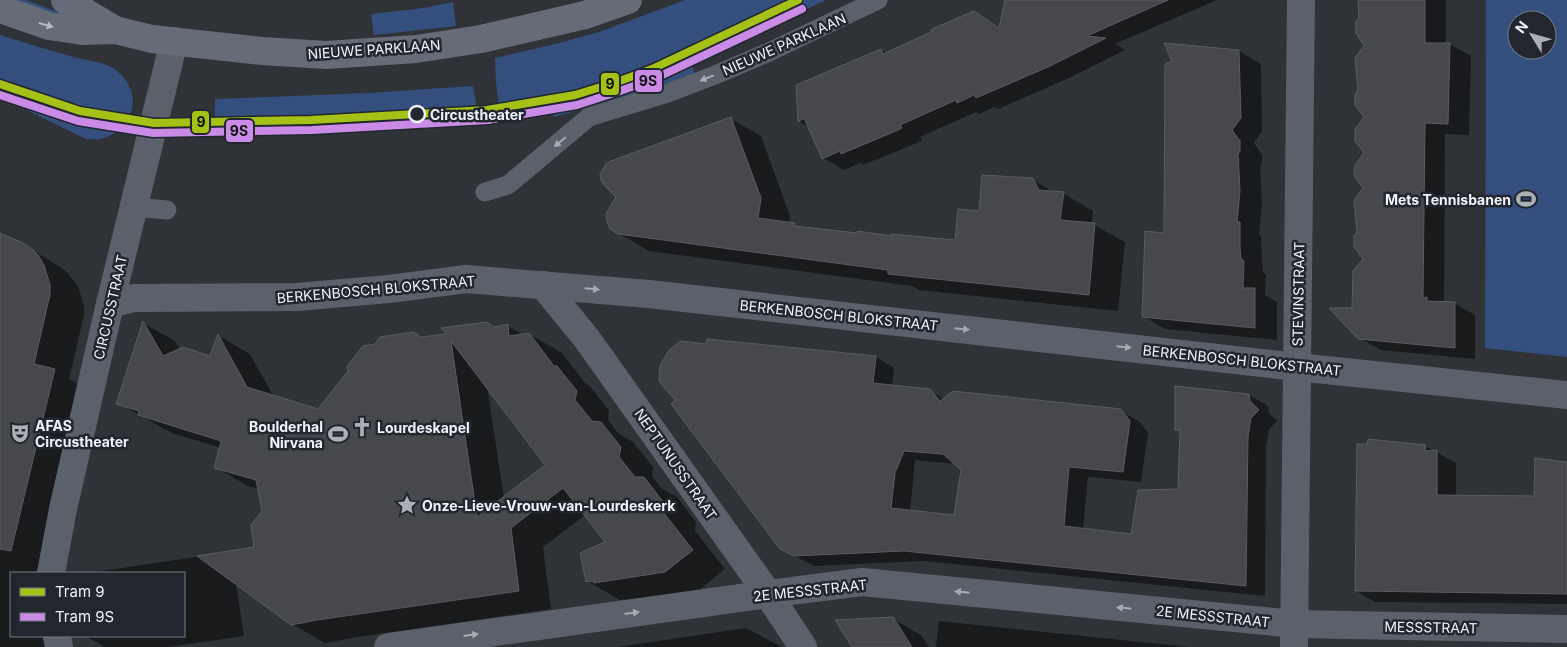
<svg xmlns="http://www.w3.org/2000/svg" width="1567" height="647" font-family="Inter,sans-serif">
  <rect width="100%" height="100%" fill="#2f3236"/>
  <g fill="#344e7d" fill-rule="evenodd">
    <polygon points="0,0 26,0 72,17"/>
    <polygon points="685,0 826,0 751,36 690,60 695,74 611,102 553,117 553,108 501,119 496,83 495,58 559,43 599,32"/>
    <path d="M1486 0H1567V357L1485 348ZM1517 20H1547V50H1517Z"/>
    <polygon points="453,2 456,26 374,35 371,14 424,8"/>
    <path d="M0 35C26 43 51 51 78 58 88 61 102 62 111 67 131 78 140 103 126 122 115 136 103 141 86 139L0 97Z"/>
    <polygon points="473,86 479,119 215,132 215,99 368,93"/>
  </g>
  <g fill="#0007" fill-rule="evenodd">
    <polygon points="1006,0 1217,0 1115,44 1125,50 1069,78 998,109 994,107 979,114 976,112 920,137 922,140 917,143 863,165 860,163 844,170 823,158 810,128 799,121 881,50 887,53 974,13 1000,28"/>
    <polygon points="1359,0 1446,0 1446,44 1450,44 1471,56 1469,135 1445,134 1444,303 1454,303 1475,315 1475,359 1381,350 1359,338 1354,309 1364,259 1358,233 1365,188 1365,117 1359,90 1366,46 1360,18"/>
    <polygon points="1239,51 1261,64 1262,131 1254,143 1262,155 1262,164 1260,167 1262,205 1259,235 1261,236 1262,261 1263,272 1266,275 1265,295 1277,302 1277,340 1165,329 1143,316 1165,234"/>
    <polygon points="731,119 761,136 790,216 789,223 801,228 893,237 956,241 980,213 1033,180 1055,193 1064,194 1093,211 1092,224 1125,242 1118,311 919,290 912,286 649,251 610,228 608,224 608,213"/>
    <polygon points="0,235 21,243 65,270 78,286 84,306 84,315 69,379 89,390 48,573 11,573 11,636 49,636 50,647 0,647"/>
    <path d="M143 323 175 341 180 349 211 358 219 336 250 354 274 397 318 411 422 338 508 326 523 335 529 334 562 353 585 383 590 386 609 411 608 420 618 433 633 442 653 467 652 476 661 488 677 497 696 522 695 531 725 569 698 591 627 601 624 599 620 600 587 581 606 543 585 515 543 547 551 609 351 638 325 643 292 624 236 583 244 636 168 647H105L85 636H184V573H88L256 548 263 511 259 489 248 486 215 467 221 448 172 433 118 403ZM487 386 547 465 504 498Z"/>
    <path d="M876 357 894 368 892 386 929 390 945 399 1121 411 1140 422 1148 433 1141 482 1088 477 1083 528 1132 535 1179 490 1182 432 1176 429 1249 395 1268 406 1269 413 1277 421 1269 429 1266 447 1265 596 924 561 814 566 781 549ZM915 460 956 464 963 470 955 517 910 512Z"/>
    <polygon points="1425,446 1456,463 1456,496 1535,498 1567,463 1567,604 1375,602 1356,591"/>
    <polygon points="893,619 921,635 929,647 853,647"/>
    <polygon points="939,621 1189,647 936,647"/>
    <polygon points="746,628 782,647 617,647"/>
  </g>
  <g fill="#46484b" stroke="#5a5c60" fill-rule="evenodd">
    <polygon points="1005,0 1168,0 1087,36 1106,38 1048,67 976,98 974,95 957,103 956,100 900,125 902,128 896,131 841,154 840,151 822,159 804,118 798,122 796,85 881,49 883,54 931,32 932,29 974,11 999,28"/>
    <polygon points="1358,0 1425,0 1425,43 1450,43 1448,124 1425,123 1423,298 1427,297 1427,301 1455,302 1455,348 1358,339 1329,308 1352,308 1353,271 1363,259 1354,247 1354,236 1357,232 1354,200 1363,188 1354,176 1355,165 1364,153 1355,141 1355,129 1364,117 1355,105 1355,94 1358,90 1355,58 1364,46 1356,33 1356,21 1359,18"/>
    <polygon points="1164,43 1239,50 1241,118 1232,130 1240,141 1240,151 1238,154 1240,191 1237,222 1240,222 1240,248 1241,258 1244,261 1243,288 1255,288 1255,328 1142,317 1145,231 1164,233 1165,64 1172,61"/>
    <polygon points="731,117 761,198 758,218 795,223 794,226 857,233 857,231 892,236 892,234 955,240 958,209 979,211 982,175 1033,178 1039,190 1064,192 1060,220 1095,223 1089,295 888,274 888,270 618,234 610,229 606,218 607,212 616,197 604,185 601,180 600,174 606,164 611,161"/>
    <polygon points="0,233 21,242 31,248 38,255 44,265 50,285 50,294 34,364 55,369 11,551 0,549"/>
    <path d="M143 321 163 356 183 347 210 356 218 334 247 387 318 409 348 371 347 366 363 346 375 344 380 337 414 332 421 337 446 334 441 328 487 322 494 327 508 324 509 336 529 333 554 366H557L577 391 575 400 592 421 601 422 621 447 619 457 635 477H644L664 503 663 512 693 550 665 572 594 583 593 581 586 582 580 553 605 542 563 488 511 528 519 591 317 620 291 625 197 556 254 547 251 525 262 511 256 480 214 468 221 441 138 415 139 411 116 404ZM451 341 545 465 477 517Z"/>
    <path d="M707 339 876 356 873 383 930 389 940 401 953 391 1121 409 1130 421 1123 472 1069 467 1064 526 1131 534 1138 490 1178 489 1180 430H1175V386L1249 394 1250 401 1259 410 1251 418 1248 436 1246 586 904 551 794 556 780 549 671 404 675 400 659 381 660 366 669 350 681 341 706 344ZM904 451 943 454 961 470 954 515 891 508 895 473Z"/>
    <polygon points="1368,439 1426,445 1425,451 1437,450 1437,495 1534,496 1535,458 1567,462 1567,594 1355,591 1357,444 1367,444"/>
    <polygon points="893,617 912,647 852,647 835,620"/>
  </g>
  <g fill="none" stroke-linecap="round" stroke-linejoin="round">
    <g stroke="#5b616b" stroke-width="19">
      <polyline points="485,192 508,185 589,117 668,93 715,75 769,52 878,0"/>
      <polyline points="133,207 167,210"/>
    </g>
    <g stroke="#5b616b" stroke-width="28">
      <polyline points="543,285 587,339 768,594 803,647"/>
      <polyline points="110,304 134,298 297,297 389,289 466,279 649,294 1297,367 1567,395"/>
      <polyline points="51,573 63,509 110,304 174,41"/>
      <polyline points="57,636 59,647"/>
      <polyline points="388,647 768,594 862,582 1295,624 1567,629"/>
      <polyline points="1294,647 1301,0"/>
    </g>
    <g stroke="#656c78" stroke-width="28">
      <polyline points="65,0 115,30"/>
      <polyline points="0,9 49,26 82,31 115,30 152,39 262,51 326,55 416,49 481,39 585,15 628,0"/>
    </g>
    <defs>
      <polyline id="tram-1" points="0,84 80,111 154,123 311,120 487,110 575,95 617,82 652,69 798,0"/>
      <polyline id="tram-2" points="0,95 78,121 153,133 312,130 488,120 577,105 620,91 656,78 802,9"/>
    </defs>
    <use href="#tram-1" stroke="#22272f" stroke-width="11"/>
    <use href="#tram-2" stroke="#22272f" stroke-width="11"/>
    <use href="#tram-1" stroke="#a6c116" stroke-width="8"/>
    <use href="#tram-2" stroke="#ca8be6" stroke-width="8"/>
  </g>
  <defs><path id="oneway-solid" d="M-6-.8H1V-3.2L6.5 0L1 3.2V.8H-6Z" transform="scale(1.25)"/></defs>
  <use fill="#b8bdc5" href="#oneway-solid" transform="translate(46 25) rotate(16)"/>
  <g fill="#a6aab2">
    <use href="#oneway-solid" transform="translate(707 78) rotate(159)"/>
    <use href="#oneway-solid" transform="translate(560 142) rotate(140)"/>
    <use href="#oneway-solid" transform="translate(592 289) rotate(5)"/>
    <use href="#oneway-solid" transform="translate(962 329) rotate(6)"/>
    <use href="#oneway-solid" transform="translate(1124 347) rotate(6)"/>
    <use href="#oneway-solid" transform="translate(962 592) rotate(-174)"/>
    <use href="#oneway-solid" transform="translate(1124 608) rotate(-174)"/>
    <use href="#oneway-solid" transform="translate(632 613) rotate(-8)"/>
    <use href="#oneway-solid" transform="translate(471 635) rotate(-8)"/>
  </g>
  <defs>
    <symbol id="stadium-bare" viewBox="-9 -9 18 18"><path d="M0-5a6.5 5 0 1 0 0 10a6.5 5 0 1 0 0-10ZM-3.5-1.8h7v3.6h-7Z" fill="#acafb5" stroke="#22272f" stroke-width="2.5" paint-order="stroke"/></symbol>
    <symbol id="church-bare" viewBox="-9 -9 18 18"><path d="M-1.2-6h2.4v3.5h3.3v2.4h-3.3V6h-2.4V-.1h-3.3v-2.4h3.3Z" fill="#acafb5" stroke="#22272f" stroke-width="2.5" paint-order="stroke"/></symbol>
    <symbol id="theatre-bare" viewBox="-9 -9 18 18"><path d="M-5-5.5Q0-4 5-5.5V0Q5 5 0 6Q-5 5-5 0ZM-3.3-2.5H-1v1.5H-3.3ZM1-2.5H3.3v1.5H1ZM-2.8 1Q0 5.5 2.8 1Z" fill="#acafb5" stroke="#22272f" stroke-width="2.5" paint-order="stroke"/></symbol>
    <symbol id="sight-bare" viewBox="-9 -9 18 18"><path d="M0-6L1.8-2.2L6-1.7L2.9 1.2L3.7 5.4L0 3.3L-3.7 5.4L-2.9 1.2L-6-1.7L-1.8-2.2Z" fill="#acafb5" stroke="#22272f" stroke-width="2.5" paint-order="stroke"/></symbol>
  </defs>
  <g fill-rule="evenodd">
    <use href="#stadium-bare" x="1512" y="185" width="28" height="28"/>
    <use href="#church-bare" x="348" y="413" width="28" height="28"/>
    <use href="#theatre-bare" x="6" y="419" width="28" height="28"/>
    <use href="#stadium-bare" x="324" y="420" width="28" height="28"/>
    <use href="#sight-bare" x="393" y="491" width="28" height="28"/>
  </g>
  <circle fill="#22272f" stroke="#f0f3f9" stroke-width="2.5" cx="417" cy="114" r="8"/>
  <g text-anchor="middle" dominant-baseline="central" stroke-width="5" stroke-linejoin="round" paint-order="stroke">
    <g font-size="14" fill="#f0f3f9" stroke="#22272f">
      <text transform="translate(784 44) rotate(-24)">NIEUWE PARKLAAN</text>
      <text transform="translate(374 49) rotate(-4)">NIEUWE PARKLAAN</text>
      <text transform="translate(376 289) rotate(-5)">BERKENBOSCH BLOKSTRAAT</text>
      <text transform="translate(1298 294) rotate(-89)">STEVINSTRAAT</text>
      <text transform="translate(110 307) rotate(-77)">CIRCUSSTRAAT</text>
      <text transform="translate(839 315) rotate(6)">BERKENBOSCH BLOKSTRAAT</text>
      <text transform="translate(1242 360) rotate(6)">BERKENBOSCH BLOKSTRAAT</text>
      <text transform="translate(676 464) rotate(55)">NEPTUNUSSTRAAT</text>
      <text transform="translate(810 590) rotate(-6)">2E MESSSTRAAT</text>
      <text transform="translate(1213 616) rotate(6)">2E MESSSTRAAT</text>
      <text transform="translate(1431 627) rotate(1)">MESSSTRAAT</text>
    </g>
    <g font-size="14" font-weight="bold" fill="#f0f3f9" stroke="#22272f" text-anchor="start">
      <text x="430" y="114">Circustheater</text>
    </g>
    <g font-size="14" font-weight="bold" fill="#f0f3f9" stroke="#22272f" text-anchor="start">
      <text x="1511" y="199" text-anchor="end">Mets Tennisbanen</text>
      <text x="35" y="425">AFAS<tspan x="35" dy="16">Circustheater</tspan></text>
      <text x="323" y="426" text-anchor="end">Boulderhal<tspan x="323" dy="16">Nirvana</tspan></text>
      <text x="377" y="427">Lourdeskapel</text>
      <text x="422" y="505">Onze-Lieve-Vrouw-van-Lourdeskerk</text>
    </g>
  </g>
  <g stroke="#22272f" stroke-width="2">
    <rect x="634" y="69" width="29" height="24" rx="5" fill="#ca8be6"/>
    <rect x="600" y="72" width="20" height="24" rx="5" fill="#a6c116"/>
    <rect x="191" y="110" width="19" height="24" rx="5" fill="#a6c116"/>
    <rect x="225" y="119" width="29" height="24" rx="5" fill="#ca8be6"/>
  </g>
  <g font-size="14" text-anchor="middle" font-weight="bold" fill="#111">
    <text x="648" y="86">9S</text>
    <text x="610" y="89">9</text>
    <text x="201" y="127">9</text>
    <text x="239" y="136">9S</text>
  </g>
  <rect x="10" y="572" width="175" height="65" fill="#22272f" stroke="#747980"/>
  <rect x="20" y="588" width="25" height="8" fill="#a6c116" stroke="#747980"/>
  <text x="55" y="597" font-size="15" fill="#f0f3f9">Tram 9</text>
  <rect x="20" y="613" width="25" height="8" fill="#ca8be6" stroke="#747980"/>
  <text x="55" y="622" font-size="15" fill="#f0f3f9">Tram 9S</text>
  <g transform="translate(1532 35) rotate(307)"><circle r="24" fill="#22272f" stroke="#747980"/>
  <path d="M0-4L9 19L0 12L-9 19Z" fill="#acafb5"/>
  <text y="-8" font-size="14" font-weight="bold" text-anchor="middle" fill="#f0f3f9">N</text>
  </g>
</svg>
